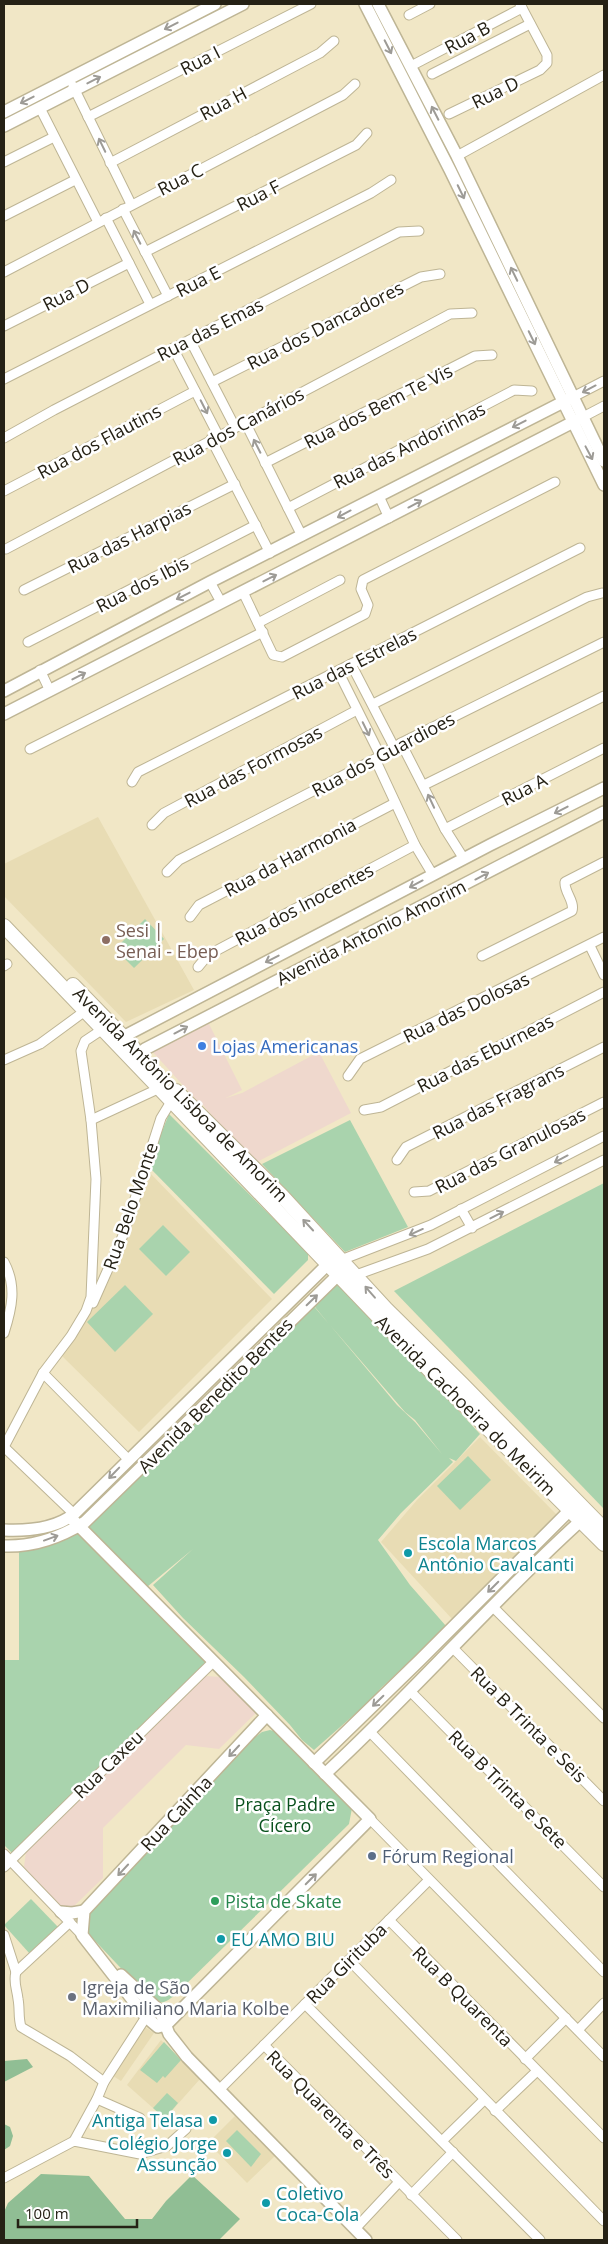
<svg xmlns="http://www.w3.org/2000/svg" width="608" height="2244" font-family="'Open Sans',sans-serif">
  <rect width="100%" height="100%" fill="#f1e7c6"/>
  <g fill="#efd8cd">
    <polygon points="207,1020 242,1090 226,1098 242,1093 319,1052 351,1113 253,1164 203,1105 201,1105 150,1049"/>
    <polygon points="205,1676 221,1677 257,1712 219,1749 186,1745 103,1828 103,1878 73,1907 60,1907 24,1867 26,1852"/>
  </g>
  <g fill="#e8dcb4">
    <polygon points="98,817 194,990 126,1022 4,896 4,864"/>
    <polygon points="150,1173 272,1299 139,1432 61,1355 89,1314"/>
    <polygon points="480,1437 557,1515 453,1620 381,1542 417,1500"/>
    <polygon points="145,2027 154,2033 121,2081 110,2074 141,2028"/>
    <polygon points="161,2040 200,2079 168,2115 161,2115 127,2085"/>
    <polygon points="235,2116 275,2156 247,2183 216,2151 219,2148 211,2140"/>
  </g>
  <g fill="#a9d3ad" fill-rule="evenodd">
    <polygon points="145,919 164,939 134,968 115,949"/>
    <polygon points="169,1114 308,1253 308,1260 274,1294 148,1166"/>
    <polygon points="350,1120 408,1227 345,1252 262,1164"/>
    <polygon points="604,1183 604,1509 394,1291"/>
    <polygon points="163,1225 190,1252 166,1276 139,1249"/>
    <path d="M336 1278 480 1434 456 1461 449 1458 453 1462 449 1466 401 1513 378 1540 410 1585 446 1626 433 1640 381 1688 371 1700 314 1750 302 1740 290 1725 244 1677 183 1618 153 1585 193 1549 147 1587 85 1526 311 1303 329 1324 310 1301ZM330 1325 405 1412 415 1420 442 1454 415 1422 397 1405Z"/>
    <polygon points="125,1285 153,1314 115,1352 87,1322"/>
    <polygon points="468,1456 491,1480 460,1510 437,1486"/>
    <polygon points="78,1533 208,1663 12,1853 4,1845 4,1660 19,1660 19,1551 46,1547"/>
    <path d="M270 1730 277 1732 352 1808 349 1824 175 1995C166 2002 162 2005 151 2000L81 1926 84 1907 250 1741 262 1732Z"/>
    <polygon points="31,1899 58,1927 30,1954 4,1925"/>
    <polygon points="164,2042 181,2060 165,2078 163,2076 157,2083 140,2070"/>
    <polygon points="167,2093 178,2103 168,2115 161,2115 153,2108"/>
    <polygon points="237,2130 261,2154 251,2167 226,2141"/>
  </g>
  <g fill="#90be94">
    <polygon points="27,2059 33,2067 4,2082 4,2061"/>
    <polygon points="4,2124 10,2127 13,2136 10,2146 4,2150"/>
    <polygon points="41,2174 89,2176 125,2219 152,2219 166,2201 192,2175 240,2219 219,2240 4,2240 4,2212 8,2203"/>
  </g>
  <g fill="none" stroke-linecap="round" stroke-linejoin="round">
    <defs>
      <g id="minor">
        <polyline points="409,15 430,4"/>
        <polyline points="411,66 522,8"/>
        <polyline points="432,74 530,24"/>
        <polyline points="73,86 131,204"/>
        <polyline points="40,108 98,222"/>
        <polyline points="449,114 540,70 547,63 547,55 520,4"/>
        <polyline points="88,117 311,4"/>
        <polyline points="457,156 604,75"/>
        <polyline points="4,162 54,137"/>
        <polyline points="110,163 320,53 334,41"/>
        <polyline points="123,209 168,296"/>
        <polyline points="4,216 75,180"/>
        <polyline points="106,218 150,304"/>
        <polyline points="145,252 356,145 367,133"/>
        <polyline points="4,272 343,95 355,84"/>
        <polyline points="4,326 129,263"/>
        <polyline points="190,340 235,427"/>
        <polyline points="173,348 218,435"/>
        <polyline points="4,379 371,193 391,180"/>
        <polyline points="212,382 421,277 440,274"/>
        <polyline points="573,397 604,381"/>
        <polyline points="583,417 604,406"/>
        <polyline points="245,422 302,536"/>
        <polyline points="4,438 54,410 399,232 419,231"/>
        <polyline points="211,439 270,553"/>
        <polyline points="265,463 475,356 492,355"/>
        <polyline points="4,491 195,391"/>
        <polyline points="379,496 389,518"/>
        <polyline points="288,508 514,390 532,391"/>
        <polyline points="6,549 450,314 472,313"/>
        <polyline points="210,582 221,602"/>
        <polyline points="24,590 235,484"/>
        <polyline points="243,592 273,655 282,657 365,614 368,605 361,589 363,580 555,482"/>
        <polyline points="258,623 340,580"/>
        <polyline points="28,642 256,525"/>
        <polyline points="351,664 394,747"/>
        <polyline points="40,670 50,691"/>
        <polyline points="338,671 380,755"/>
        <polyline points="373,704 587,597 602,593"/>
        <polyline points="401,743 445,829 464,859"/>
        <polyline points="30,749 263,632"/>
        <polyline points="375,759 415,845 433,875"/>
        <polyline points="132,782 138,772 580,548"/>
        <polyline points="424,785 604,696"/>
        <polyline points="152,825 164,813 357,710"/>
        <polyline points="445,829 604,748"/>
        <polyline points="167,872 179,860 375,759 401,743 604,642"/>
        <polyline points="190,917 199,905 395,803"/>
        <polyline points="590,946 604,975"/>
        <path d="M482 956 572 911C575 901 564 892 565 882L604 862"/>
        <polyline points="4,966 7,964"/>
        <polyline points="198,967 208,955 415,845"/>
        <polyline points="4,1060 40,1044 85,1011"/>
        <polyline points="348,1076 360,1059 604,937"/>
        <polyline points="364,1110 381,1107 604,992"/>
        <polyline points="91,1120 160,1088"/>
        <polyline points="397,1160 406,1147 604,1047"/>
        <polyline points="414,1192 429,1191 604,1102"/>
        <polyline points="461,1209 472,1228"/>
        <polyline points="341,1260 431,1225 604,1136"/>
        <path d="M4 1262C17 1286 12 1308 4 1333"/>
        <polyline points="356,1275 428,1249 604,1160"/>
        <polyline points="93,1303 124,1233 161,1118 172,1100"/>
        <polyline points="43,1373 128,1459"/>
        <polyline points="4,1447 43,1373 71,1336 86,1311 91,1297 96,1179 91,1120 81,1051 85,1041 103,1029"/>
        <polyline points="4,1447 74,1514"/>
        <polyline points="493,1607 604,1718"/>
        <polyline points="453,1648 604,1801"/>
        <polyline points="411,1692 604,1887"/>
        <polyline points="370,1732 604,1972"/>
        <polyline points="370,1819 604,2057"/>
        <polyline points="4,1854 82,1935"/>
        <polyline points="4,1867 213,1662"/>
        <polyline points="389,1920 604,2138"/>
        <polyline points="4,1935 16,1972"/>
        <polyline points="349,1960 604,2221"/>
        <path d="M16 1972C13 1982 17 1989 18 1999 20 2009 18 2017 21 2027L70 2056 104 2082"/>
        <polyline points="16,1972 70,1922"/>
        <polyline points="305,2004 540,2240"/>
        <polyline points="578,2030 604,2003"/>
        <polyline points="264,2045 457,2240"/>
        <polyline points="525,2059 566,2018"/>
        <polyline points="220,2089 429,1880"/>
        <polyline points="97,2099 140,2118"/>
        <polyline points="495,2111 537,2071"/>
        <polyline points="74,2141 97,2099 104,2082 146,2017"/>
        <polyline points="442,2141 484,2100"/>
        <polyline points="4,2178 74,2141 140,2154 167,2146 186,2129"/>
        <polyline points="411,2195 453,2152"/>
        <polyline points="355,2229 399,2182"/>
      </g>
      <g id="tertiary">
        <polyline points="365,4 450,170 604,485"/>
        <polyline points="378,4 457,156 604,461"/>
        <polyline points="4,112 215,4"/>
        <polyline points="4,126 243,4"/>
        <polyline points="4,691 210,582 573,397"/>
        <polyline points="4,714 583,417"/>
        <polyline points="117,1040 490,845 604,788"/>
        <polyline points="131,1059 145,1049 604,812"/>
        <polyline points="70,1517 370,1819 166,2025"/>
        <path d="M4 1530C27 1531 55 1529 74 1514L328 1264 336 1262"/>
        <path d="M4 1546C33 1547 61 1537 85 1522L338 1275H346"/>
        <polyline points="314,1763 420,1660 574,1506"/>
        <path d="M325 1774C415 1691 496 1597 587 1515"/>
        <polyline points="61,1912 72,1913 84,1911"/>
        <polyline points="121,1975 160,2011 169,2034 187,2057 366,2240"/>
        <polyline points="166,2025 158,2027 146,2017 82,1935 84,1911 267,1715"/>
      </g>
      <g id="primary">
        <polyline points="4,926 436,1377 604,1544"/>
        <polyline points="73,985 133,1047"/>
        <polyline points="176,1091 282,1196 386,1309 462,1384 604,1529"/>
      </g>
    </defs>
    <use href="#minor" stroke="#beb595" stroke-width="11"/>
    <use href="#tertiary" stroke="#beb595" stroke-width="14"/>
    <use href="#primary" stroke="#beb595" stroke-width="16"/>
    <use href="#minor" stroke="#fff" stroke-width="9"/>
    <use href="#tertiary" stroke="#fff" stroke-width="11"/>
    <use href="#primary" stroke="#fff" stroke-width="14"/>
  </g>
  <defs><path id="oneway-shaft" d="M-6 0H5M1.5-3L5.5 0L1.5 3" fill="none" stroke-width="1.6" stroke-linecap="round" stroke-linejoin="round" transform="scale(1.25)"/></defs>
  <g stroke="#9d9b96">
    <use href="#oneway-shaft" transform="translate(171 26) rotate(153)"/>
    <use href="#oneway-shaft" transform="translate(388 47) rotate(63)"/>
    <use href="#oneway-shaft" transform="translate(94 80) rotate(-27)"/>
    <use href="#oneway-shaft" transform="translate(27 100) rotate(153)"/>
    <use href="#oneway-shaft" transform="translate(435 113) rotate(-117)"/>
    <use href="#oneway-shaft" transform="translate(102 145) rotate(-116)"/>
    <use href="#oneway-shaft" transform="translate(461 192) rotate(64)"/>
    <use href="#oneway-shaft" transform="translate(137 237) rotate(-117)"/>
    <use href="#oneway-shaft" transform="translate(514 274) rotate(-116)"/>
    <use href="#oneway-shaft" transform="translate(532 338) rotate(64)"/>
    <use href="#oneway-shaft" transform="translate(589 389) rotate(152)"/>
    <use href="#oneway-shaft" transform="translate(204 407) rotate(63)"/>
    <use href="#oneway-shaft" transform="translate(519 424) rotate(153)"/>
    <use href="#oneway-shaft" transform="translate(257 446) rotate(-117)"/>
    <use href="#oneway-shaft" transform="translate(589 453) rotate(62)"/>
    <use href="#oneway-shaft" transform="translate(415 504) rotate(-28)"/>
    <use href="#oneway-shaft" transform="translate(344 514) rotate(152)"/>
    <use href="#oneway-shaft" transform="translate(270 578) rotate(-27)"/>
    <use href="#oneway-shaft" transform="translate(183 596) rotate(153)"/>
    <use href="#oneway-shaft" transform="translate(79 676) rotate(-27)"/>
    <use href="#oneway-shaft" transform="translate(366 729) rotate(64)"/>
    <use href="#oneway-shaft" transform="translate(431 801) rotate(-115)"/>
    <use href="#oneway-shaft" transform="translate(561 810) rotate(153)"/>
    <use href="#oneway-shaft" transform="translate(482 876) rotate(-28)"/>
    <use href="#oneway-shaft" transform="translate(416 884) rotate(152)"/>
    <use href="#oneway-shaft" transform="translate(272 959) rotate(153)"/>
    <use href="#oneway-shaft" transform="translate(181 1030) rotate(-28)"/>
    <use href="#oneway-shaft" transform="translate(561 1159) rotate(152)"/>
    <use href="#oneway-shaft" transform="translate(497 1215) rotate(-27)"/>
    <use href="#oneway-shaft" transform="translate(308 1225) rotate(-133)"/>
    <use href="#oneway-shaft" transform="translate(416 1232) rotate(156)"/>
    <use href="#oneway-shaft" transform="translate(370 1292) rotate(-131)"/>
    <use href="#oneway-shaft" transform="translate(312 1300) rotate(-44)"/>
    <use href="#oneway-shaft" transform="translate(114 1473) rotate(134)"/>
    <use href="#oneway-shaft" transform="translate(51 1538) rotate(-20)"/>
    <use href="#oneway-shaft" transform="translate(493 1587) rotate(135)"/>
    <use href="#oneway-shaft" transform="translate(378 1701) rotate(136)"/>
    <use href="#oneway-shaft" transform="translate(234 1751) rotate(133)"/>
    <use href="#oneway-shaft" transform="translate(123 1870) rotate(133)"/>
    <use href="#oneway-shaft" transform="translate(311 1879) rotate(-45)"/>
  </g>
  <circle fill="#8d6e63" stroke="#fff" stroke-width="2" cx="106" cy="940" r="5"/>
  <circle fill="#3f7fe0" stroke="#fff" stroke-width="2" cx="202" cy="1046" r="5"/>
  <g fill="#0f9aa8" stroke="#fff" stroke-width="2">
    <circle cx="408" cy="1553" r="5"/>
    <circle cx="221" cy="1939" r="5"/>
    <circle cx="213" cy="2120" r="5"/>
    <circle cx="227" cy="2153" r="5"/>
    <circle cx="266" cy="2203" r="5"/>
  </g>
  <circle fill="#5c6f8a" stroke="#fff" stroke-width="2" cx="372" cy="1856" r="5"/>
  <circle fill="#2e9e5b" stroke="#fff" stroke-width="2" cx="215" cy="1901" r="5"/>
  <circle fill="#6b7280" stroke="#fff" stroke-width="2" cx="72" cy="1997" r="5"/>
  <g text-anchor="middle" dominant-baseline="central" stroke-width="5" stroke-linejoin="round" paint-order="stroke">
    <g font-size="18" fill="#252115" stroke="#fff">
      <text transform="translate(467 37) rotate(-28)">Rua B</text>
      <text transform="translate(200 60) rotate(-27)">Rua I</text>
      <text transform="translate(495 92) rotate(-26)">Rua D</text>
      <text transform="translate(223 103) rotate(-28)">Rua H</text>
      <text transform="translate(180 179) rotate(-27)">Rua C</text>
      <text transform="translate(258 195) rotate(-27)">Rua F</text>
      <text transform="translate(198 281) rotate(-27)">Rua E</text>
      <text transform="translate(66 294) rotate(-27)">Rua D</text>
      <text transform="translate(325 325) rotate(-27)">Rua dos Dancadores</text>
      <text transform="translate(210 329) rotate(-27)">Rua das Emas</text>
      <text transform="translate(378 406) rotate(-27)">Rua dos Bem Te Vis</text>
      <text transform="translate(238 426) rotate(-28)">Rua dos Canários</text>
      <text transform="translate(99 441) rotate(-28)">Rua dos Flautins</text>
      <text transform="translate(409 445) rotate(-27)">Rua das Andorinhas</text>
      <text transform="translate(129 537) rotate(-27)">Rua das Harpias</text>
      <text transform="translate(142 584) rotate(-27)">Rua dos Ibis</text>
      <text transform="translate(354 663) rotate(-27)">Rua das Estrelas</text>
      <text transform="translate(383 754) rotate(-28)">Rua dos Guardioes</text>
      <text transform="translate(253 766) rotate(-28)">Rua das Formosas</text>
      <text transform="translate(524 789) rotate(-27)">Rua A</text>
      <text transform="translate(290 857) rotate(-28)">Rua da Harmonia</text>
      <text transform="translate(304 904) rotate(-28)">Rua dos Inocentes</text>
      <text transform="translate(371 932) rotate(-27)">Avenida Antonio Amorim</text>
      <text transform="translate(466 1007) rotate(-26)">Rua das Dolosas</text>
      <text transform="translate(485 1053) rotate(-27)">Rua das Eburneas</text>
      <text transform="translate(181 1094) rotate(45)">Avenida Antônio Lisboa de Amorim</text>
      <text transform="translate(498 1101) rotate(-27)">Rua das Fragrans</text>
      <text transform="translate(510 1150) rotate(-27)">Rua das Granulosas</text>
      <text transform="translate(130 1206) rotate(-71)">Rua Belo Monte</text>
      <text transform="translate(215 1395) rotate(-45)">Avenida Benedito Bentes</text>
      <text transform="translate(466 1405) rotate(45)">Avenida Cachoeira do Meirim</text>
      <text transform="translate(529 1724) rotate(45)">Rua B Trinta e Seis</text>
      <text transform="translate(108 1764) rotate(-44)">Rua Caxeu</text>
      <text transform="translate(508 1789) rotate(45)">Rua B Trinta e Sete</text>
      <text transform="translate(176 1813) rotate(-47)">Rua Cainha</text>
      <text transform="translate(346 1963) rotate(-45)">Rua Girituba</text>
      <text transform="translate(463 1996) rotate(45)">Rua B Quarenta</text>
      <text transform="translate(331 2114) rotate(45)">Rua Quarenta e Três</text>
    </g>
    <g font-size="18" fill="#785e54" stroke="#fff" text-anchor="start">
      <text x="116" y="930">Sesi |<tspan x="116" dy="21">Senai - Ebep</tspan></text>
    </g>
    <g font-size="18" fill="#366cbe" stroke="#fff" text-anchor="start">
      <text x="212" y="1046">Lojas Americanas</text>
    </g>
    <g font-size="18" fill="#0d838f" stroke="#fff" text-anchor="start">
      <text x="418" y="1543">Escola Marcos<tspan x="418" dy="21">Antônio Cavalcanti</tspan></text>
      <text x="231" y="1939">EU AMO BIU</text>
      <text x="203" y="2120" text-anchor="end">Antiga Telasa</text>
      <text x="217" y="2143" text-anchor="end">Colégio Jorge<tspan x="217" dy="21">Assunção</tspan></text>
      <text x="276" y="2193">Coletivo<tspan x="276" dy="21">Coca-Cola</tspan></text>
    </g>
    <g font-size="18" fill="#09511d" stroke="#fff">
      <text x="285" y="1804">Praça Padre<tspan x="285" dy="21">Cícero</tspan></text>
    </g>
    <g font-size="18" fill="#4e5e75" stroke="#fff" text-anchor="start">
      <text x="382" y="1856">Fórum Regional</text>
    </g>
    <g font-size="18" fill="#27864d" stroke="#fff" text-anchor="start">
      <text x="225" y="1901">Pista de Skate</text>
    </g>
    <g font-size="18" fill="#5b616d" stroke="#fff" text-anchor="start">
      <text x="82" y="1987">Igreja de São<tspan x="82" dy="21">Maximiliano Maria Kolbe</tspan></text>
    </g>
  </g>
  <rect width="608" height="2244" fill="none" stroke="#252115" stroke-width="10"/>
  <path d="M18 2219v8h119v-8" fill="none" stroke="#252115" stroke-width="2.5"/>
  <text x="25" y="2219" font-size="15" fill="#252115" stroke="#ffffff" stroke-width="4" paint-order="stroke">100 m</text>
</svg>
